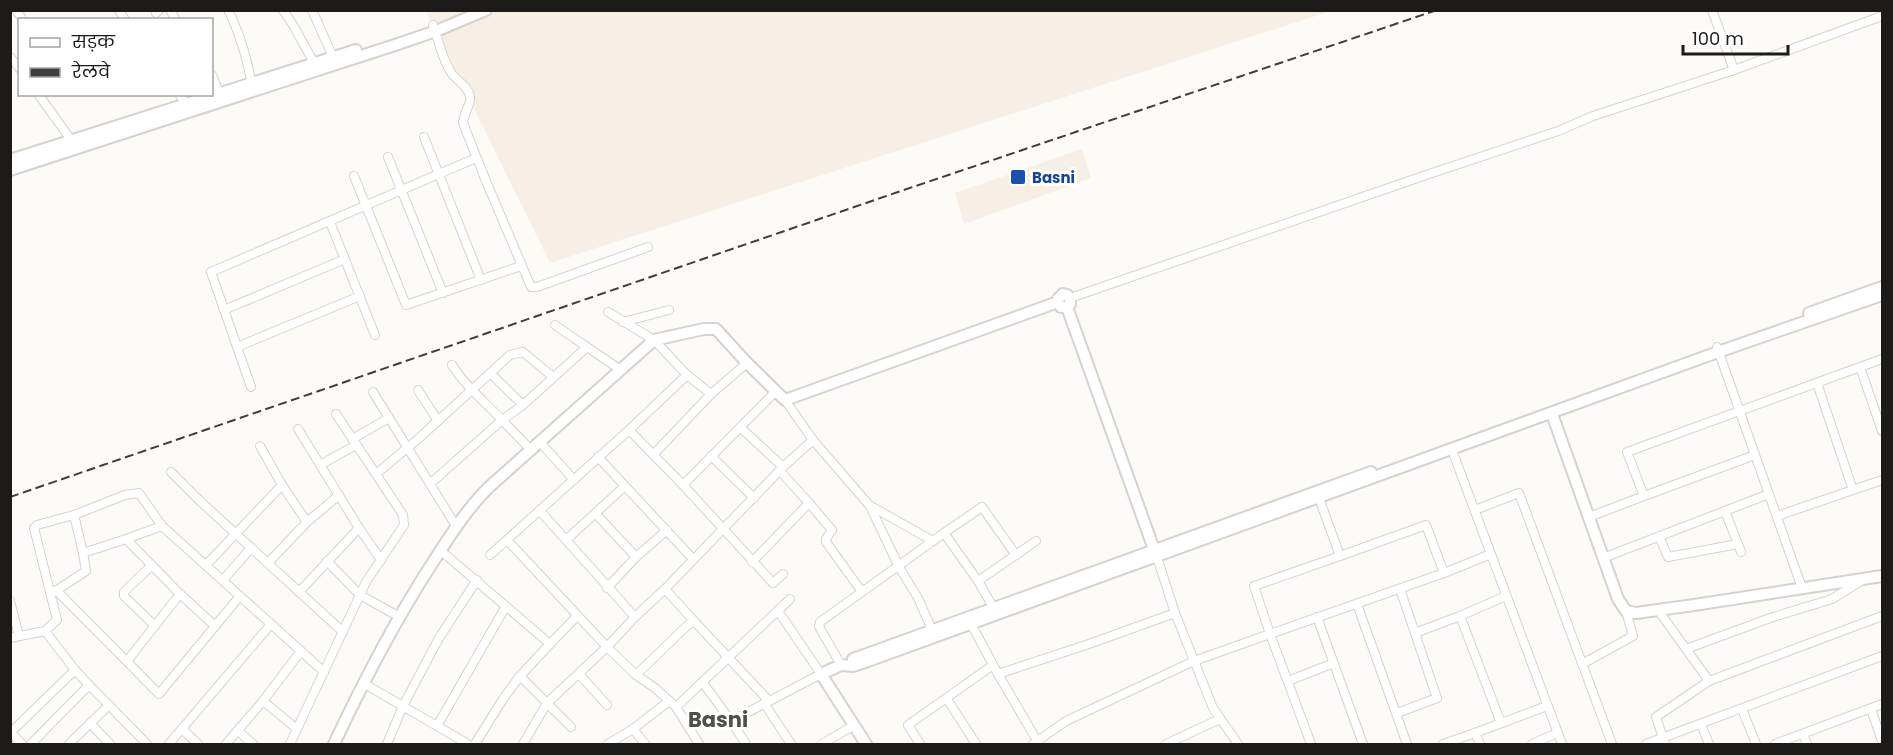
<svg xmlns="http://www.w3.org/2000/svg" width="1893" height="755" font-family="Poppins,'Noto Sans Devanagari',sans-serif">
  <rect width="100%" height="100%" fill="#fdfbf8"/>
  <g fill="#f6efe5">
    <polygon points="426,11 1331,11 550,263"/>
    <polygon points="1082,149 1091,178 964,224 955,193"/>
  </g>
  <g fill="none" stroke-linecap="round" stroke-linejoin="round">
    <defs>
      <g id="street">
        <polyline points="16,10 21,17"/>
        <polyline points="119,10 125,20"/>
        <polyline points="170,10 176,20"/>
        <path d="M228 10C241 35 247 59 252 85"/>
        <polyline points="283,10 293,25 314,63"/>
        <polyline points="312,10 333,57"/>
        <polyline points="1712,10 1734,70 1882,16"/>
        <polyline points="156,13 159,10"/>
        <path d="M433 25C439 41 442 60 452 74 458 81 468 87 470 96 472 102 463 115 463 123L486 181 531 287H537L648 247"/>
        <polyline points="10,57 20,69"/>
        <polyline points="212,75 219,93"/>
        <polyline points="38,94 74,144"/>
        <polyline points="179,94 186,104"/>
        <polyline points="424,137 481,280"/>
        <polyline points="388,157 443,293"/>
        <polyline points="354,176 406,305 521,266"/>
        <polyline points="330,222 375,335"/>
        <polyline points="1070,298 1429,174 1558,131 1593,116 1734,70"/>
        <polyline points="224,310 345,259"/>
        <polyline points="608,312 654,340 687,375 629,430 683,485 775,392"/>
        <polyline points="623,322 669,310"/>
        <polyline points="555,325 587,347"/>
        <polyline points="237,347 360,296"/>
        <polyline points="1717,347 1802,588"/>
        <path d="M452 365C465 386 485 402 502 420L523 405 587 347 621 370"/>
        <polyline points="1860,367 1882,431"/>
        <polyline points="490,373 523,405"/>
        <polyline points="687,375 711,394"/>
        <polyline points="1817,383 1853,490"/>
        <polyline points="251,387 211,272 476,158"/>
        <polyline points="418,390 438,421"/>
        <polyline points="373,392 456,526"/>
        <polyline points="785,400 813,440 869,505 933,541"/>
        <polyline points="741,428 783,467"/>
        <polyline points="298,429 359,528"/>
        <polyline points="352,439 389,418"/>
        <polyline points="540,442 574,480"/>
        <polyline points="1452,450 1562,744"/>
        <polyline points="654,454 711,394 747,363"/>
        <polyline points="711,456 754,498"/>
        <polyline points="598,457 693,559"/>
        <polyline points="320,465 356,445"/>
        <polyline points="780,471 809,503"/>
        <polyline points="171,472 200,501 343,632"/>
        <polyline points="376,474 418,439 510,355 523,352 553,377"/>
        <polyline points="431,483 502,420 531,450"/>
        <polyline points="683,485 773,583 783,574"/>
        <polyline points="1644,496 1755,455"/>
        <polyline points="1319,498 1340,556 1426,525 1444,573 1491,554"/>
        <polyline points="870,506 899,567 918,598 932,630"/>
        <polyline points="1475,510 1519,493 1612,744"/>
        <polyline points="540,511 635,617"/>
        <polyline points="1725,511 1741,552"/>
        <polyline points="596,514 636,557"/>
        <polyline points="74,515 83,553 126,539"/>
        <polyline points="1777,516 1882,480"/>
        <polyline points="1589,517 1644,496 1627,452 1882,359"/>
        <polyline points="307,522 339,495"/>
        <polyline points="162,526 126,539 180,594 215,626"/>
        <polyline points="944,533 982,507 1016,555"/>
        <polyline points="1659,536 1668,557 1738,544"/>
        <polyline points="566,540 625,486"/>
        <polyline points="508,541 607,647 547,703 523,744"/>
        <polyline points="440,550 550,644 577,616"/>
        <polyline points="490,555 629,430"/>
        <polyline points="1157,557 1175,613 1213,708 1238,744"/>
        <polyline points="1603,558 1769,494"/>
        <polyline points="327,561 360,595 398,616"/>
        <polyline points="752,562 809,503 832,530 826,539 826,542 862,592"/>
        <polyline points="268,563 307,522 282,485"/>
        <polyline points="206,565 282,485 260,446"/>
        <polyline points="151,566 124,592 124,596 155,626"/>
        <polyline points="223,580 251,548"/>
        <polyline points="978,581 1036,541"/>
        <polyline points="607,588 636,557 667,530"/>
        <polyline points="56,590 159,694 240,596"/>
        <polyline points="54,592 86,571 83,553"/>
        <polyline points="299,592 359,528 381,560"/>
        <polyline points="10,601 19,636"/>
        <polyline points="1357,604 1407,744"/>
        <polyline points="1658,610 1709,681 1656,717 1665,744"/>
        <polyline points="1460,616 1506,596"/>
        <polyline points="1317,617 1363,744"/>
        <polyline points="693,620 769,701"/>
        <polyline points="971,624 998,674 1039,744"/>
        <polyline points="1415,633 1460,616 1501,723"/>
        <polyline points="10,638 45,631"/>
        <polyline points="1686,649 1773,617 1832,599 1861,581"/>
        <polyline points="127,661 180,594"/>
        <polyline points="1582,664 1633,636 1626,611"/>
        <polyline points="841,665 821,630 819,626 820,622 944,533 978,581 993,607"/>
        <polyline points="75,670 45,631 57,620 34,528 37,525 74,515 125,495 139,493 162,526 271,624"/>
        <polyline points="579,674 607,705"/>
        <polyline points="998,674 1086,645 1175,613"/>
        <polyline points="636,675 693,620 665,589"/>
        <polyline points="520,676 571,727"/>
        <polyline points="1288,681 1334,663"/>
        <polyline points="1709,681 1882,616"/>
        <polyline points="363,683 468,744"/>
        <polyline points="703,683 731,721 821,674 778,611"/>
        <polyline points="947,699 976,744"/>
        <polyline points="263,701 297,729"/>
        <polyline points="764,703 791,744"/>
        <polyline points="676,707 790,599"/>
        <polyline points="1742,709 1756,744"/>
        <polyline points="1871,709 1882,741"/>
        <polyline points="1397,713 1437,698 1400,589"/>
        <polyline points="731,721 746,744"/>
        <polyline points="90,723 110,744"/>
        <polyline points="1701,724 1709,744"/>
        <polyline points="437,726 506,606"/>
        <polyline points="182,729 198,744"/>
        <polyline points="633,729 669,701"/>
        <polyline points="238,731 253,744"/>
        <polyline points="10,733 75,670 89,685"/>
        <polyline points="11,733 22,744"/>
        <polyline points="1803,734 1807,744"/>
        <polyline points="31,744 89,685 147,744"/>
        <polyline points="69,744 109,705"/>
        <polyline points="169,744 271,624 324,672"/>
        <polyline points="226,744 263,701 301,651"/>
        <polyline points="290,744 366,582 404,525 403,515 336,414"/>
        <polyline points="387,744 403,706 439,638 477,580"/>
        <polyline points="475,744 503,699 520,676 550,644"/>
        <polyline points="608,744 633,729 645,744"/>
        <polyline points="699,744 676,707 655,688 636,675 607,647 635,617 665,589 783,467 813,440"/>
        <polyline points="822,744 853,726"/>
        <polyline points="920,744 908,725 993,665"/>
        <polyline points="1033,744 1066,721 1194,661 1270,634 1254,586 1340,556"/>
        <polyline points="1166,744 1220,719"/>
        <polyline points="1311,744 1270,634 1444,573"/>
        <polyline points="1443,744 1475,733"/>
        <polyline points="1480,744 1475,733 1547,706"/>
        <polyline points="1532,744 1557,733"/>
        <polyline points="1646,744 1882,656"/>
        <polyline points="1775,744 1882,704"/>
      </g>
      <g id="secondary">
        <polyline points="10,160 356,50"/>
        <polyline points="10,170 398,44 436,31 486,10"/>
        <polyline points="1067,307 1061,307 1058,303 1058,299 1063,294 1067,295 1070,298 1070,304 1067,307 1156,555"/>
        <polyline points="1809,313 1882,287"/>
        <polyline points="1552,414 1618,599 1626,611 1636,613 1694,605 1882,576"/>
        <polyline points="853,659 1371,472"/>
        <path d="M334 744C364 680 394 622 433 562 450 536 466 510 488 488L654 340 704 329H716L747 363 785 400 1058 302"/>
        <polyline points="866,744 821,674 841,665 853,666 868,661 1718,352 1882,295"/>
      </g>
    </defs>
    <use href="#street" stroke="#d5d3d0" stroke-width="10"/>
    <use href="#secondary" stroke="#d5d3d0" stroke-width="14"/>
    <use href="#street" stroke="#fff" stroke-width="8"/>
    <use href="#secondary" stroke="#fff" stroke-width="10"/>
    <polyline stroke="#3f3e3d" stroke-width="2" stroke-dasharray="9 4.5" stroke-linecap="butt" points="10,497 898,192 1437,10"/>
  </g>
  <rect fill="#1a4fb4" stroke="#fff" stroke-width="2" x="1010" y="169" width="16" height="16" rx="3"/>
  <g text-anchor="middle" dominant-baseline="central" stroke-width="6" stroke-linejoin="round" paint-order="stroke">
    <g font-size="15" font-weight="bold" fill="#164399" stroke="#fff" text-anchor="start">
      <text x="1032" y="177">Basni</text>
    </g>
    <g font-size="21" font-weight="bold" fill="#504f4c" stroke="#fff">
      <text x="718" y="719">Basni</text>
    </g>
  </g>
  <rect width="1893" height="755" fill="none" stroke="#1c1b1a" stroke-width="24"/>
  <rect x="18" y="18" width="195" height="78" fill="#ffffff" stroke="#a4a4a3" stroke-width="1.5"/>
  <rect x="30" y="38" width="30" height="9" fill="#ffffff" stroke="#a4a4a3" stroke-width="1.5"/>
  <text x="72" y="48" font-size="18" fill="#1c1b1a">सड़क</text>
  <rect x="30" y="68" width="30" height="9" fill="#3f3e3d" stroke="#a4a4a3" stroke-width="1.5"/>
  <text x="72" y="78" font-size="18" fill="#1c1b1a">रेलवे</text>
  <path d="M1683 45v9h105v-9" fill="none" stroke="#1c1b1a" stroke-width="3"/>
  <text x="1692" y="45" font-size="18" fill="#1c1b1a" stroke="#ffffff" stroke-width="4.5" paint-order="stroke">100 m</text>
</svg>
